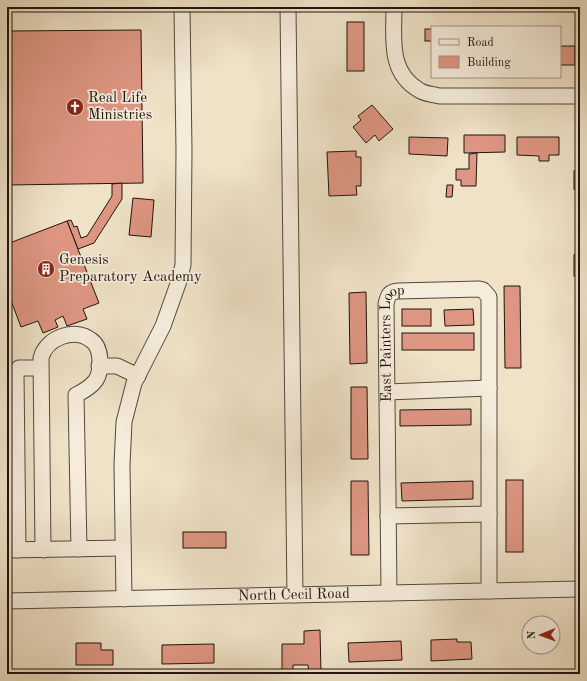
<svg xmlns="http://www.w3.org/2000/svg" width="587" height="681" font-family="'Old Standard TT',serif">
  <rect width="100%" height="100%" fill="#efe2c7"/>
  <filter id="stains"><feTurbulence type="fractalNoise" baseFrequency=".005" numOctaves="4"/><feColorMatrix values="0 0 0 0 .2 0 0 0 0 .09 0 0 0 0 .02 0 0 0 .5 -.17"/></filter>
  <radialGradient id="worn" r=".72"><stop offset=".6" stop-color="#630" stop-opacity="0"/><stop offset="1" stop-color="#630" stop-opacity=".3"/></radialGradient>
  <g fill="#de9682" stroke="#1f140f">
    <rect x="347" y="22" width="17" height="49"/>
    <rect x="425" y="29" width="7" height="12"/>
    <polygon points="141,30 143,183 7,185 7,31"/>
    <rect x="560" y="46" width="15" height="19"/>
    <polygon points="372,105 393,129 379,141 375,135 366,143 353,127 361,120 358,116"/>
    <polygon points="464,135 505,135 505,152 464,153"/>
    <polygon points="409,137 448,138 447,156 409,154"/>
    <polygon points="517,137 559,137 559,155 549,155 549,161 539,161 539,156 517,155"/>
    <polygon points="356,151 356,157 361,157 361,186 356,186 357,195 329,196 327,152"/>
    <polygon points="477,153 476,186 461,186 461,180 456,180 456,169 469,169 469,154"/>
    <rect x="574" y="171" width="6" height="18"/>
    <polygon points="122,183 122,199 94,243 78,249 67,221 71,220 74,227 77,226 81,238 87,236 112,196 112,184"/>
    <polygon points="447,185 453,185 452,197 446,197"/>
    <polygon points="133,198 154,200 151,237 129,235"/>
    <polygon points="67,221 99,303 83,309 87,319 67,326 63,316 55,320 58,327 43,333 38,321 21,327 7,290 7,244"/>
    <rect x="574" y="255" width="6" height="21"/>
    <polygon points="504,286 520,286 521,368 505,368"/>
    <polygon points="366,292 367,363 350,364 349,293"/>
    <rect x="402" y="309" width="29" height="17"/>
    <polygon points="473,309 474,325 445,326 444,310"/>
    <rect x="402" y="333" width="72" height="17"/>
    <polygon points="7,347 9,347 11,484 7,484"/>
    <polygon points="351,387 367,387 368,459 351,459"/>
    <polygon points="471,409 471,425 400,426 400,410"/>
    <rect x="506" y="480" width="17" height="72"/>
    <polygon points="351,481 368,481 369,555 351,555"/>
    <polygon points="473,481 473,499 402,501 401,483"/>
    <rect x="183" y="532" width="43" height="16"/>
    <polygon points="320,630 321,674 309,674 308,665 293,665 293,674 282,674 282,644 304,644 304,631"/>
    <polygon points="457,639 457,642 471,642 472,659 431,661 431,640"/>
    <polygon points="401,641 402,660 349,662 348,643"/>
    <polygon points="76,643 101,643 101,650 113,650 113,665 76,665"/>
    <polygon points="214,644 214,663 162,664 162,645"/>
  </g>
  <g fill="none" stroke-linecap="round" stroke-linejoin="round">
    <defs>
      <g id="minor">
        <polyline points="288,7 295,595"/>
        <path d="M394 7C394 38 388 72 419 90 424 94 433 94 439 96H580"/>
        <polyline points="99,366 117,366 138,376"/>
        <polyline points="387,392 489,388"/>
        <polyline points="388,516 489,514"/>
        <polyline points="7,550 123,548"/>
        <polyline points="18,550 16,373 19,368 40,368"/>
        <path d="M43 550 41 358C46 338 74 327 91 340 102 347 102 370 96 380 91 387 84 391 76 395L79 549"/>
        <path id="s1" d="M389 593 386 304C388 295 389 292 398 291L479 289 483 290 489 297V591"/>
        <polyline points="124,599 122,465 124,422 134,383 163,326 179,281 183,265 184,151 182,7"/>
        <path id="s2" d="M7 601 580 589"/>
      </g>
    </defs>
    <use href="#minor" stroke="#53483d" stroke-width="17"/>
    <use href="#minor" stroke="#f5ecdb" stroke-width="15"/>
  </g>
  <defs>
    <symbol id="church-disc" viewBox="-11 -11 22 22"><circle r="9.5" fill="#8f2418" stroke="#f5ecdb"/><path d="M-1.2-6h2.4v3.5h3.3v2.4h-3.3V6h-2.4V-.1h-3.3v-2.4h3.3Z" fill="#fff"/></symbol>
    <symbol id="building-disc" viewBox="-11 -11 22 22"><circle r="9.5" fill="#8f2418" stroke="#f5ecdb"/><path d="M-4-6H4V6H1V3H-1V6H-4ZM-2.5-4.3h1.7v1.8h-1.7ZM.8-4.3h1.7v1.8H.8ZM-2.5-1h1.7V.8h-1.7ZM.8-1h1.7V.8H.8Z" fill="#fff"/></symbol>
  </defs>
  <g fill-rule="evenodd">
    <use href="#church-disc" x="65" y="97" width="20" height="20"/>
    <use href="#building-disc" x="36" y="259" width="20" height="20"/>
  </g>
  <g text-anchor="middle" dominant-baseline="central" stroke-width="3.5" stroke-linejoin="round" paint-order="stroke">
    <g font-size="15" fill="#1f140f" stroke="#f5ecdb" text-anchor="start">
      <text x="88" y="98">Real Life<tspan x="88" dy="17">Ministries</tspan></text>
      <text x="59" y="260">Genesis<tspan x="59" dy="17">Preparatory Academy</tspan></text>
    </g>
    <g font-size="15" fill="#1f140f" stroke="#f5ecdb">
      <text stroke="none"><textPath href="#s1" startOffset="253">East Painters Loop</textPath></text>
      <text stroke="none"><textPath href="#s2" startOffset="287">North Cecil Road</textPath></text>
    </g>
  </g>
  <rect width="587" height="681" fill="none" stroke="#efe2c7" stroke-width="24"/>
  <rect x="8" y="8" width="571" height="665" fill="none" stroke="#1f140f" stroke-width="2"/>
  <rect x="12" y="12" width="563" height="657" fill="none" stroke="#1f140f"/>
  <rect x="431" y="26" width="130" height="52" fill="#f5ecdb" stroke="#9f9689"/>
  <rect x="439" y="39" width="20" height="6" fill="#f5ecdb" stroke="#9f9689"/>
  <text x="467" y="46" font-size="12" fill="#1f140f">Road</text>
  <rect x="439" y="56" width="20" height="12" fill="#de9682" stroke="#9f9689"/>
  <text x="467" y="66" font-size="12" fill="#1f140f">Building</text>
  <g transform="translate(541 635) rotate(269)"><circle r="19" fill="#f5ecdb" stroke="#9f9689"/>
  <path d="M0-3L7 15L0 10L-7 15Z" fill="#8f2418"/>
  <text y="-6" font-size="11" font-weight="bold" text-anchor="middle" fill="#1f140f">N</text>
  </g>
  <rect width="100%" height="100%" filter="url(#stains)"/>
  <rect width="100%" height="100%" fill="url(#worn)"/>
</svg>
